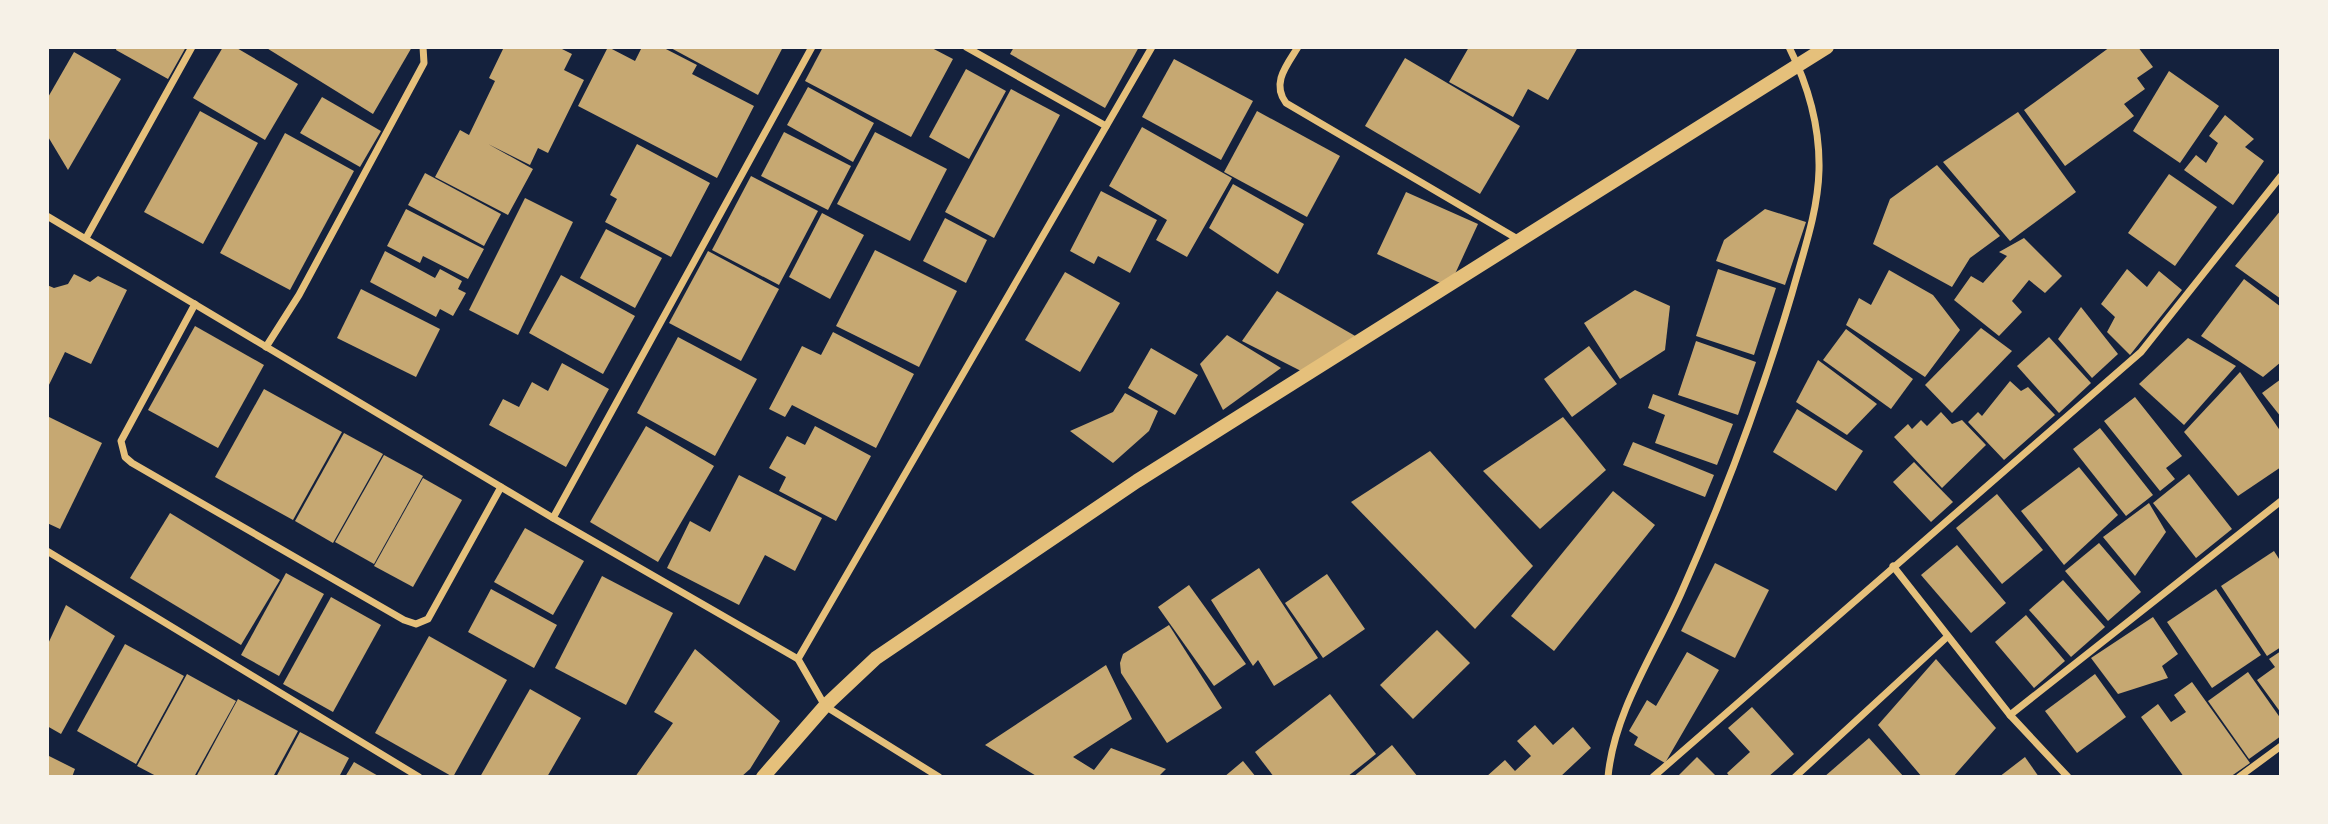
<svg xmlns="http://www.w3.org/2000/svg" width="2328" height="824" font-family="Montserrat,sans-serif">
  <rect width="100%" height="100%" fill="#14213d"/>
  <g fill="#c6a872">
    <polygon points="117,47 186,47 168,79 116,50"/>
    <polygon points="223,47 235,47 298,84 265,140 193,98"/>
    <polygon points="265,47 412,47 373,114"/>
    <polygon points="504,47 558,47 572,54 564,70 584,80 548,153 538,148 530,165 488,144 533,169 508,215 435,177 460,130 469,135 495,81 489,78"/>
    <polygon points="608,47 635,61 642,47 662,47 697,65 692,74 754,106 717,178 578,106"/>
    <polygon points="669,47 783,47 758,95"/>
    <polygon points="823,47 930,47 953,59 911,137 805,81"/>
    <polygon points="1014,47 1139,47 1105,108 1010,54"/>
    <polygon points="1469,47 1578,47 1548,100 1528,89 1513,117 1449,82"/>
    <polygon points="2110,47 2138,47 2153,67 2137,78 2145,89 2124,104 2134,116 2065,166 2024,110"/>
    <polygon points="74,52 121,79 68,170 47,135 47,99"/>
    <polygon points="1405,58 1520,126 1480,194 1365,126"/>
    <polygon points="1174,59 1253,101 1221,160 1142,117"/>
    <polygon points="966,69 1006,91 969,159 929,137"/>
    <polygon points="2169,71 2219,106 2180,163 2133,131"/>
    <polygon points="808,87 874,123 853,162 787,125"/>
    <polygon points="1011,89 1060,115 994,238 945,212"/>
    <polygon points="322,97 381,131 360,167 300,133"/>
    <polygon points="200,111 258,143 203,244 144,212"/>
    <polygon points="1257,111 1340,156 1307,217 1224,172"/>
    <polygon points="2018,112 2076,192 2010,241 1943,162"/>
    <polygon points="2225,115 2254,139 2245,147 2264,161 2233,205 2184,170 2196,155 2206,163 2218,143 2209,136"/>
    <polygon points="1142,127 1232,178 1187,257 1156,240 1167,220 1109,186"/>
    <polygon points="784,132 851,166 828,210 761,176"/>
    <polygon points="875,132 947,169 910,241 837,204"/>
    <polygon points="285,133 354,171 290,290 220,253"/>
    <polygon points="637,144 710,183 671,257 605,222 617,199 610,195"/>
    <polygon points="1937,165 2000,236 1970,258 1952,287 1873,244 1890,199"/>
    <polygon points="425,173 501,214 484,246 408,205"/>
    <polygon points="2169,174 2217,207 2175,266 2128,233"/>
    <polygon points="751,176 818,211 779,285 712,250"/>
    <polygon points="1233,184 1304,224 1278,274 1209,228"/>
    <polygon points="1101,191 1157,220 1130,273 1098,256 1094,264 1070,251"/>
    <polygon points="1406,192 1478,224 1449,287 1377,254"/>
    <polygon points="525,198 573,222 518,335 469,310"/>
    <polygon points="406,209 484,249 468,279 423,256 420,263 387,246"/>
    <polygon points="1765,209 1806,222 1785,285 1716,261 1724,240"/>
    <polygon points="2281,210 2281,299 2235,266"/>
    <polygon points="822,213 864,235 830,299 789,277"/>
    <polygon points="945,218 987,240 966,283 923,261"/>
    <polygon points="606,229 662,258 635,308 580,278"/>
    <polygon points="2024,238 2062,276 2045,293 2029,280 2012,301 2022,312 1999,336 1954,300 1971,276 1983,283 2007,256 1999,252"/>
    <polygon points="875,250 957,291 919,367 836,326"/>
    <polygon points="385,251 435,278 440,269 462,281 458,289 466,293 453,316 440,309 436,317 370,282"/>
    <polygon points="708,251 779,289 741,361 669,323"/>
    <polygon points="1718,269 1776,288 1754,355 1696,336"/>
    <polygon points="2127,269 2147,287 2159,271 2182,290 2130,355 2107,332 2115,317 2101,304"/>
    <polygon points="1889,270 1933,295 1960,330 1925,377 1846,325 1859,298 1871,305"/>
    <polygon points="1065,272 1120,303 1080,372 1025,340"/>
    <polygon points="74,274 90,282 98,276 127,290 91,364 65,352 47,389 47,285 54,288 68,284"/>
    <polygon points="561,275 635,316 603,374 529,333"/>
    <polygon points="2244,279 2281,307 2281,362 2263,377 2201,336"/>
    <polygon points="361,289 440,329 416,377 337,338"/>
    <polygon points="1635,290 1670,306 1665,350 1620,379 1584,323"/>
    <polygon points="1277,291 1357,337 1303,372 1242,341"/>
    <polygon points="2081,307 2118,354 2092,378 2058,339"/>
    <polygon points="195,326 264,365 218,448 148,410"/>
    <polygon points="1981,328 2012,351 1952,413 1925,385"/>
    <polygon points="1846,329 1913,379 1891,409 1823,360"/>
    <polygon points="833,332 914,374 876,448 792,405 785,417 769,409 802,346 821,355"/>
    <polygon points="1227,335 1281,368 1223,410 1200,364"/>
    <polygon points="678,337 757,379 715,456 637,413"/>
    <polygon points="2049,337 2091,383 2059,413 2017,366"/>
    <polygon points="2188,338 2236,366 2184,425 2139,384"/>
    <polygon points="1696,341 1756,362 1738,415 1678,395"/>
    <polygon points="1589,346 1617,384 1572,417 1544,379"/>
    <polygon points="1151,348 1198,375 1175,415 1128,388"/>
    <polygon points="1818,360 1877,404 1847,435 1796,402"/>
    <polygon points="562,363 609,389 566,467 489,425 503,399 519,407 532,382 548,391"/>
    <polygon points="2240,372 2281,432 2281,467 2238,496 2184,432"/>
    <polygon points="2281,379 2281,417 2262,393"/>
    <polygon points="2010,381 2021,391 2028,387 2055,415 2004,460 1968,422 1978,412 1982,416"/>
    <polygon points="264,389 342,432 293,520 215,477"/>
    <polygon points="1125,393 1158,411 1149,431 1113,463 1070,431 1113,412"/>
    <polygon points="1653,394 1733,424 1717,465 1655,443 1665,415 1648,408"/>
    <polygon points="2135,397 2182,456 2166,468 2175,479 2160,491 2104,421"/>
    <polygon points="1797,409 1863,451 1836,491 1773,452"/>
    <polygon points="1941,412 1952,424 1962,420 1986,445 1942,488 1894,437 1908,424 1912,429 1921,420 1927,426"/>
    <polygon points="47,416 102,443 60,529 47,523"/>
    <polygon points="1563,417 1606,470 1540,529 1483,471"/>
    <polygon points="646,426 714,466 658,562 590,522"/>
    <polygon points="815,426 871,456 836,521 779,491 786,477 769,468 787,436 805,445"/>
    <polygon points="2100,428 2153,495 2126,516 2073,449"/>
    <polygon points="344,433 383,454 333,543 295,521"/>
    <polygon points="1633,442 1714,475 1705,497 1623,465"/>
    <polygon points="1430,451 1533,566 1475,629 1351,502"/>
    <polygon points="384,455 423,476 374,564 335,542"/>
    <polygon points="1914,462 1953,502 1931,522 1893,482"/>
    <polygon points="2079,467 2118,515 2064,565 2021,511"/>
    <polygon points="2189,474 2232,529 2196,558 2153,503"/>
    <polygon points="739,475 822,518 795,571 765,555 739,605 667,568 690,521 710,532"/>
    <polygon points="423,478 462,500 413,587 374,566"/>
    <polygon points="1613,491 1655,525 1554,651 1511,616"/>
    <polygon points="1997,494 2043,550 2002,584 1956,528"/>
    <polygon points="2149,503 2166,532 2135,576 2103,537"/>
    <polygon points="170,513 280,580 241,645 130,578"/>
    <polygon points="525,528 584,561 553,615 494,582"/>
    <polygon points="2099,543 2141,592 2108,621 2065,571"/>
    <polygon points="1957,545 2006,603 1971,633 1921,575"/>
    <polygon points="2274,551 2281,562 2281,647 2267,656 2221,586"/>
    <polygon points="1715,563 1769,590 1735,658 1681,631"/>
    <polygon points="1259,568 1318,658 1274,686 1258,660 1253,666 1211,600"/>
    <polygon points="286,573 324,594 279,676 241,655"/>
    <polygon points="1327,574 1365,629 1323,658 1285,603"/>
    <polygon points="602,576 673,613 626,705 555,668"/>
    <polygon points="2063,580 2105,627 2071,657 2029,610"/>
    <polygon points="1189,585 1246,664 1214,686 1158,607"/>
    <polygon points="491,589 557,625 534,668 468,632"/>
    <polygon points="2216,589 2261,655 2212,688 2167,622"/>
    <polygon points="331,597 381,625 333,712 283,684"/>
    <polygon points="66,605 115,636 61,734 47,726 47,646"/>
    <polygon points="2026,615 2065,661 2034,688 1995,642"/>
    <polygon points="2153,617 2178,654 2162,666 2168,678 2118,694 2091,658"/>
    <polygon points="1169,625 1222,708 1167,743 1121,673 1120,663 1123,654"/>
    <polygon points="1437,630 1470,663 1413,719 1380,685"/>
    <polygon points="429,636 507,680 453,777 375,733"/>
    <polygon points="125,644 184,676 136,764 77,731"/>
    <polygon points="695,649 780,721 750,769 741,777 635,777 673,723 654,712"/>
    <polygon points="2281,651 2281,713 2257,680 2275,667 2269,659"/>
    <polygon points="1687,652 1719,670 1665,763 1634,745 1638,737 1629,731 1647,700 1656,706"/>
    <polygon points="1936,659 1996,728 1953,777 1922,777 1878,725"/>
    <polygon points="1106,665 1132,719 1073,757 1094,770 1111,748 1166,769 1158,777 1038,777 985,745"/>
    <polygon points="2248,672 2281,719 2281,736 2249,759 2208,701"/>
    <polygon points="187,674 236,701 194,777 158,777 137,766"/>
    <polygon points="2095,674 2126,717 2077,753 2045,711"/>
    <polygon points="2192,682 2250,763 2230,777 2184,777 2141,717 2158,704 2171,722 2186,712 2174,695"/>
    <polygon points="530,689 581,718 547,777 480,777"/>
    <polygon points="1330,694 1376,754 1347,777 1274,777 1255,752"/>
    <polygon points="238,699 298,731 273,777 196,777"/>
    <polygon points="1752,707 1794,754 1768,777 1730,777 1727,773 1750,752 1728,728"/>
    <polygon points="1535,725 1553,745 1573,727 1591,748 1560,777 1486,777 1505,760 1515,771 1531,756 1517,741"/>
    <polygon points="300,732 349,758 339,777 276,777"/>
    <polygon points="1869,738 1904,777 1824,777"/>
    <polygon points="1392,745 1418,777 1353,777"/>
    <polygon points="47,755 75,769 72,777 47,777"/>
    <polygon points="1697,757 1717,777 1677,777"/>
    <polygon points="2025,757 2039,777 1999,777"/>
    <polygon points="1243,761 1256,777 1224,777"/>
    <polygon points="354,762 380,777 345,777"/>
  </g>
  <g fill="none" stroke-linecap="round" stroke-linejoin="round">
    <g stroke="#e5c07b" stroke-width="7">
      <polyline points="966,47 1106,126"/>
      <path d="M1298 47C1287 65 1271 83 1286 103L1521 241"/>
      <polyline points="47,216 553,518 798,659 825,706 939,777"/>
      <polyline points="86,238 192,47"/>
      <polyline points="195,304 121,441 125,457 132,463 404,620 416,624 428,619 501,487"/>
      <polyline points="266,347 299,295 424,63 423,47"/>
      <polyline points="553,518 812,47"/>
      <polyline points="47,551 419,777"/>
      <polyline points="1893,566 2010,715 2068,777"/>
      <polyline points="798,659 1152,47"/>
      <polyline points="2010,715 2281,501"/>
      <path d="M1608 777C1614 711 1656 651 1682 591 1725 494 1762 395 1792 293 1803 253 1818 212 1819 170 1820 127 1808 85 1789 47"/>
      <polyline points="1653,777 2141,352 2281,176"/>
      <polyline points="1795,777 1947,637"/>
      <polyline points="2239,777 2281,746"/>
    </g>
    <polyline stroke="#e5c07b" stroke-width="14" points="763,777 825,706 876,658 1137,481 1827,47"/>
  </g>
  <rect width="2328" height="824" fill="none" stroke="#f6f1e7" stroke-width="98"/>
</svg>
